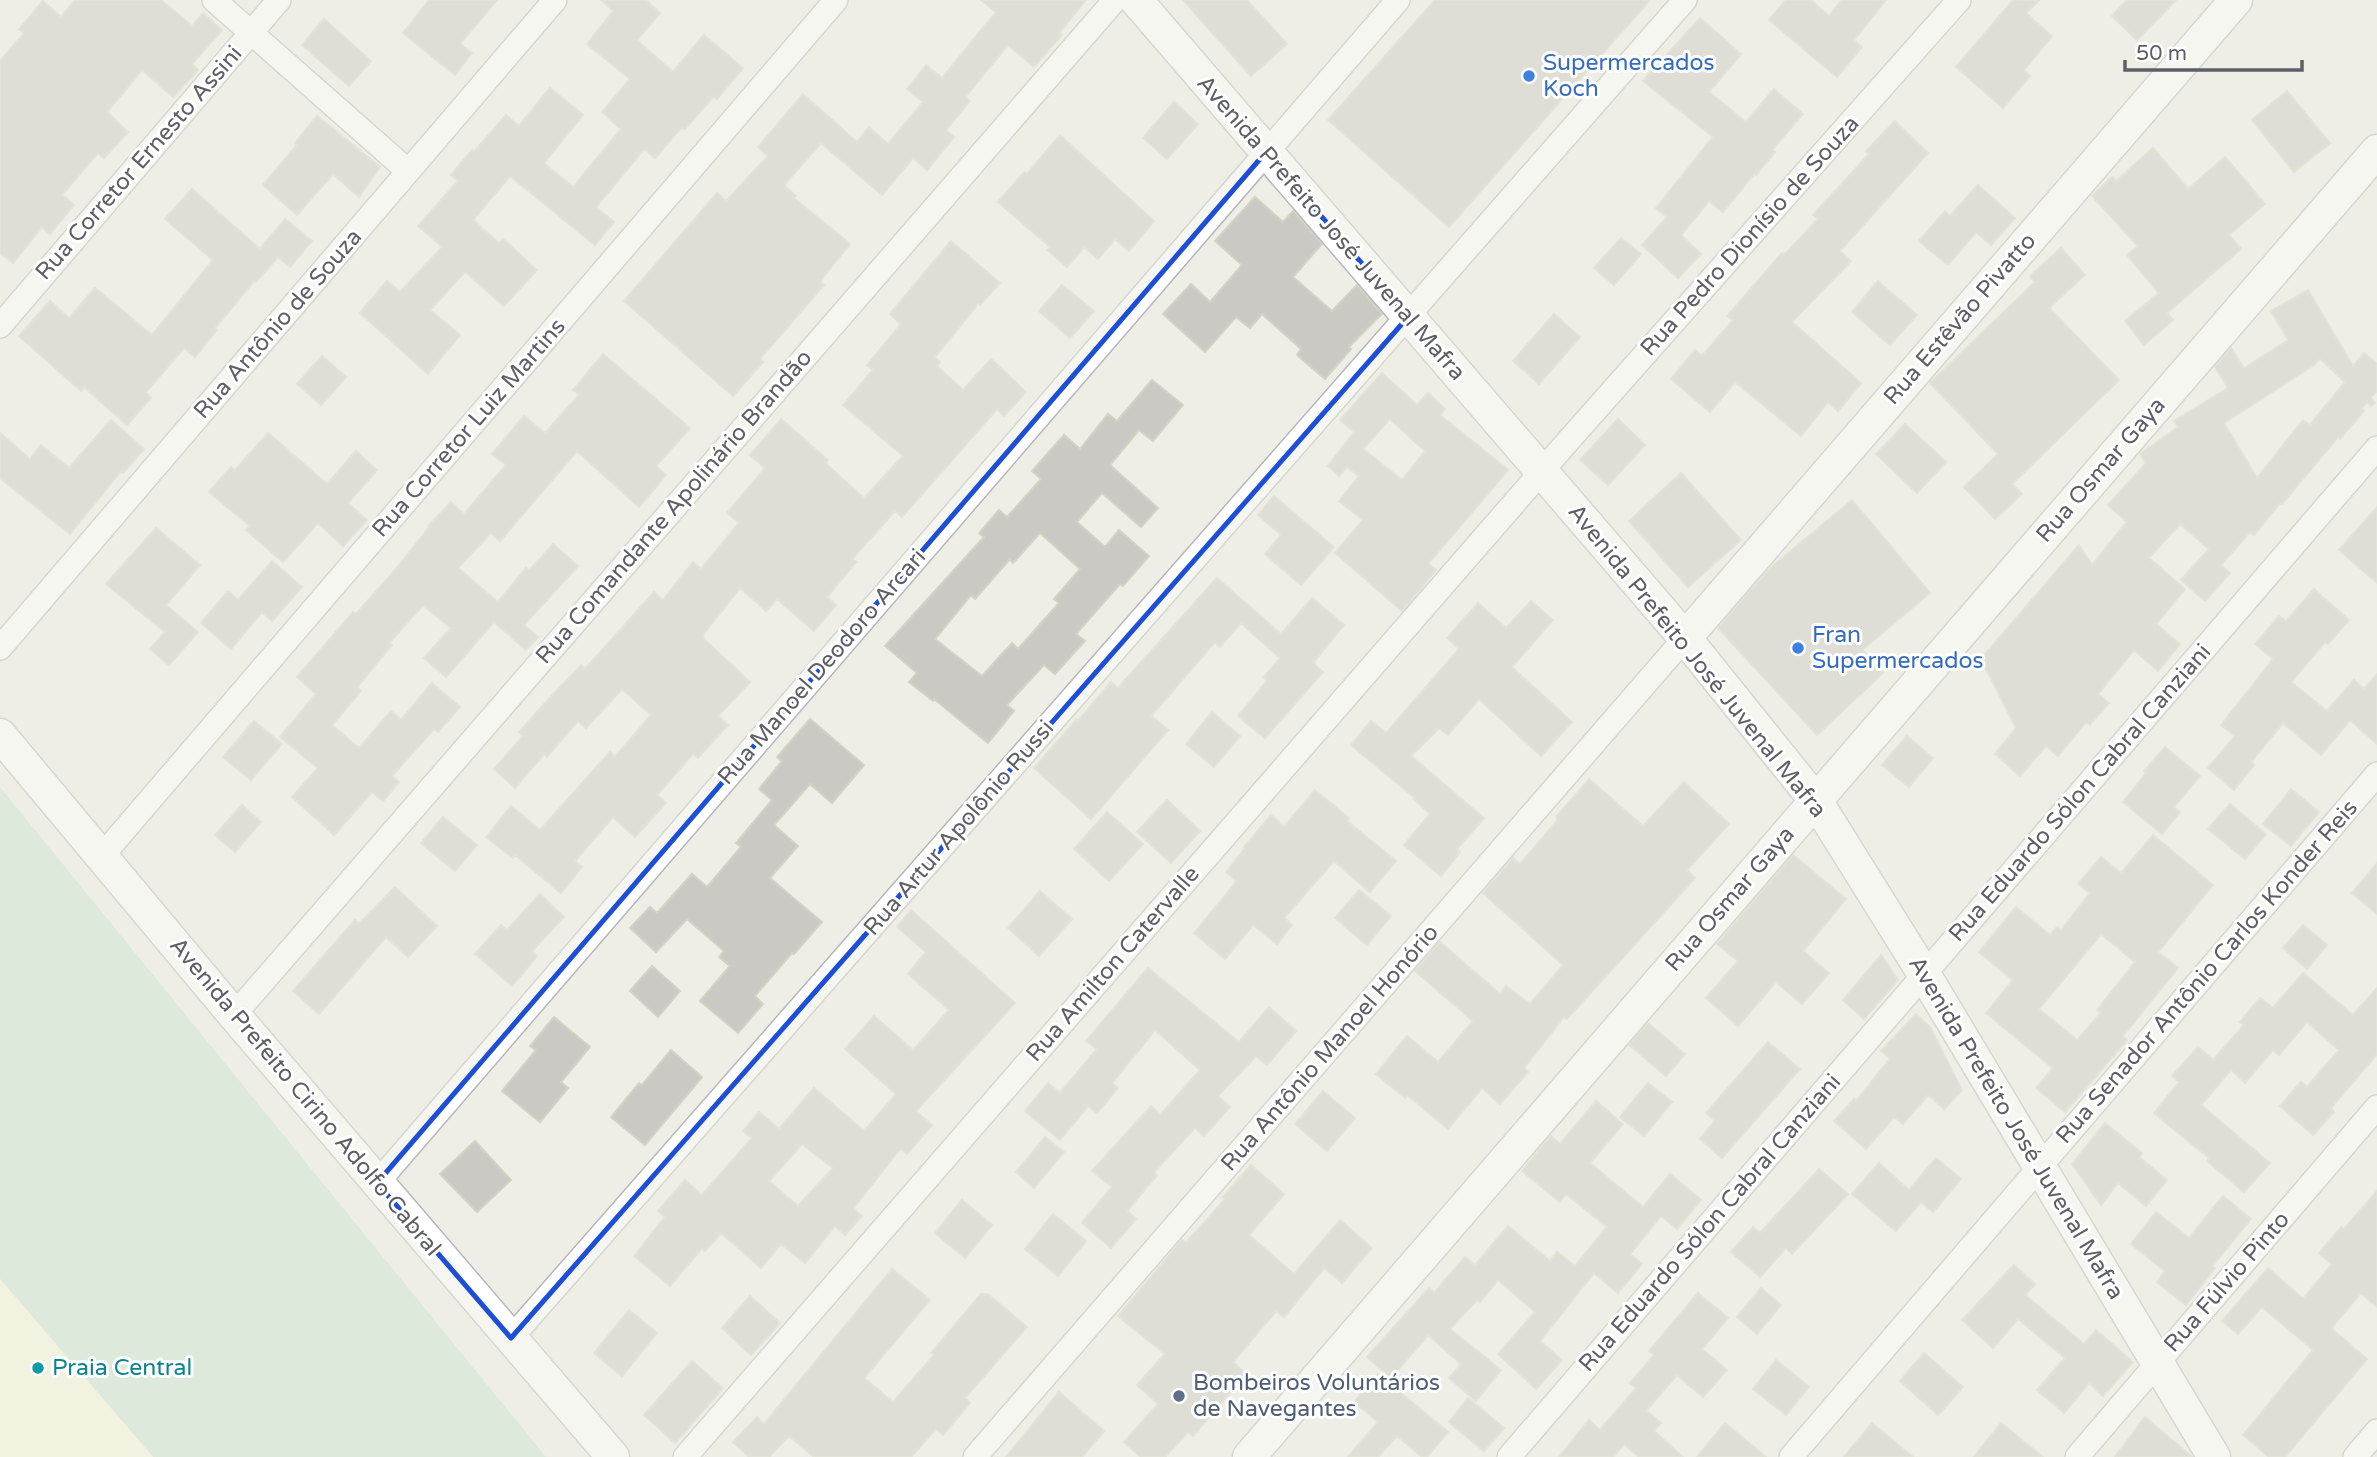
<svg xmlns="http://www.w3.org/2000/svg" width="2377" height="1457" font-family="'Varela Round',sans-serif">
  <rect width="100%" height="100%" fill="#eeeee6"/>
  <polygon fill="#c6e3ce" points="0,787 546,1457 153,1457 0,1279"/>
  <polygon fill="#f5f6d9" points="0,1279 153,1457 0,1457"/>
  <g fill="#cac9c3" stroke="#d2d2c5" stroke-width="2" fill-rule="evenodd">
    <polygon points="75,0 161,0 192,26 203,13 222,30 192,64 198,70 173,97 142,70 107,112 128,132 104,158 98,153 62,195 74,205 50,234 42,227 13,263 0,253 0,61 24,33 19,29 43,1 61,17"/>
    <polygon points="429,0 497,0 460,44 472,53 455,75 403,33"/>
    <polygon points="601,0 646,0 660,13 637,40 673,72 704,35 743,68 717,99 714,96 685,129 682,127 655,158 644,149 596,207 614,222 595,245 510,176 473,220 499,243 503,239 537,270 504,306 465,272 430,310 460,335 428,374 360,313 387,281 400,292 442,247 418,226 458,181 451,175 472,150 474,152 506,115 519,126 550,88 583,115 544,163 573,187 621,129 602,112 630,79 587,44 613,11"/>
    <polygon points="981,0 1086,0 1059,33 1062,35 1034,67 1008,45 965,97 970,101 946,130 954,137 927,170 913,158 882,195 821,143 784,185 796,196 794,198 850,244 820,281 824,285 760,359 763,362 733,396 624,301 717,193 726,201 768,156 758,147 803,94 857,142 869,127 888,144 923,102 907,89 926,65 942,78 996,12"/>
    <polygon points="1183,0 1247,0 1287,44 1251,76"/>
    <polygon points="1435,0 1650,0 1449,227 1328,120"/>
    <polygon points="1786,0 1811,0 1829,16 1842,0 1886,0 1854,40 1862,47 1837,77 1769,20"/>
    <polygon points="2013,0 2039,0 2026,13 2052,36 2024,70 2030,76 2003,108 1956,67"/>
    <polygon points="2127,0 2176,0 2137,40 2112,16"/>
    <polygon points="1700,18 1741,54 1709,92 1746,122 1774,89 1803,114 1772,150 1775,152 1756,175 1754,174 1723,212 1709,201 1681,235 1701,254 1678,278 1642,245 1667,217 1656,208 1713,137 1643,81"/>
    <polygon points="324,19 371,61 349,86 302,45"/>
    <polygon points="2287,91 2330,143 2294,172 2252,120"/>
    <polygon points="1174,102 1198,124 1167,159 1143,138"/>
    <polygon points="317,116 380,167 359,197 333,174 297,215 263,185 297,145 295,143"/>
    <polygon points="1895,121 1928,153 1840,251 1851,261 1792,322 1861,383 1838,411 1828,402 1801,436 1735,382 1710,412 1671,379 1695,350 1702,356 1733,320 1727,316 1782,253 1784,255 1818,219 1813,215 1869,154 1866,151"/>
    <polygon points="1060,135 1154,221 1129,251 1115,239 1098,259 1084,247 1067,267 1047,250 1050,247 998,202 1024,172 1027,174"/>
    <polygon points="2153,148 2188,189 2225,157 2265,204 2229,235 2241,249 2167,313 2173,320 2144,345 2125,321 2159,293 2127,255 2138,246 2092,196 2112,177 2116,181"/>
    <polygon points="1978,185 2015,218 1991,245 1976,232 1948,265 1919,241 1945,211 1950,216"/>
    <polygon points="192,189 260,249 285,219 312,241 290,267 278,257 256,282 254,281 215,328 217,330 195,357 184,348 146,392 151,398 127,425 84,387 81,391 19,336 50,301 69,318 95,288 152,335 213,260 165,219"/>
    <polygon points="1255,197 1283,222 1293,211 1322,244 1293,277 1332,311 1357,285 1382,314 1349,347 1351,349 1325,379 1297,355 1301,349 1262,314 1250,328 1236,317 1205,352 1163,314 1191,284 1210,302 1242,265 1215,241"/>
    <polygon points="1621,238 1641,254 1614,285 1594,268"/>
    <polygon points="951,241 1000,283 980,305 978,304 935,357 940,362 937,366 963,390 991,359 1026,392 1004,416 997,409 902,517 895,511 852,559 856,562 827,597 836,605 814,631 777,599 766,611 740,588 703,635 704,639 750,682 718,716 728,725 698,758 693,754 657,795 666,803 635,837 613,817 575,861 582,867 561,893 515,855 513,858 486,837 511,806 540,830 610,752 615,757 651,715 622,689 586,728 578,721 547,757 544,754 515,788 494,769 523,736 519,732 545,703 581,665 585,669 654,592 663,600 693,562 701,569 739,523 727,513 765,468 750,455 781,419 828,460 825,463 864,498 903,456 843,405 873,370 867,365 901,324 890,314"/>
    <polygon points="2061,248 2085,275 2049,308 2119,380 2012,484 2022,494 1995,519 1964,487 1998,454 1930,383 2035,282 2030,276"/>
    <polygon points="1878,281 1917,315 1890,345 1852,312"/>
    <polygon points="1062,285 1094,311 1070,338 1039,311"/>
    <path d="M2308 290 2353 366 2364 353 2377 364V391L2371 397 2375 403 2371 406 2367 402 2361 409 2364 411 2340 439 2338 437 2282 504 2280 503 2254 535 2250 532 2221 565 2230 573 2205 601 2181 580 2209 549 2180 524 2149 558 2185 589 2156 624 2180 644 2158 671 2134 650 2098 694 2109 703 2090 725 2086 722 2058 756 2046 746 2020 776 1995 754 2016 728 1981 659 2079 545 2092 565 2127 522 2108 505 2146 463 2140 454 2178 427 2174 421 2228 388 2215 367 2231 348 2244 368 2288 340 2271 311ZM2320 359 2345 382 2310 425 2303 420 2257 478 2224 423 2314 365Z"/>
    <polygon points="1554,314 1580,337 1539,384 1513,361"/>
    <polygon points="603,354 690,428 656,466 666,475 639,507 577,451 500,541 491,533 458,568 498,602 526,568 529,571 553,544 578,566 524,625 538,637 526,650 494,622 446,677 424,658 451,628 423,605 389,643 392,645 357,687 361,691 332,725 359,748 391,711 401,720 432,683 460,707 438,732 434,729 392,776 399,782 383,801 372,792 334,835 292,797 318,768 280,737 316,694 297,677 353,612 356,614 395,570 430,526 429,525 451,502 464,514 506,465 492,454 524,416 545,433 579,395 573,390"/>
    <polygon points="322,356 346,377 321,405 297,384"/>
    <path d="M1382 373 1417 405 1428 393 1445 409 1440 415 1508 470 1428 564 1436 570 1402 611 1335 553 1363 520 1339 501 1359 476 1347 467 1339 476 1328 466 1354 432 1340 420ZM1390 419 1425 451 1402 480 1363 449Z"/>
    <path d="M1152 380 1183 405 1153 441 1139 430 1110 465 1158 508 1141 527 1102 493 1077 522 1105 547 1119 530 1149 556 1123 586 1120 584 1076 634 1085 641 1055 674 1044 665 1007 705 1014 711 988 743 934 699 933 701 909 682 917 673 885 646 984 537 979 533 999 510 1007 517 1041 479 1032 471 1064 435 1080 449 1108 414 1117 421ZM1040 533 1080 569 1054 599 1059 603 1018 649 1012 643 982 676 935 639 971 595 975 599 1010 559 1013 563Z"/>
    <polygon points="1618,419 1645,445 1608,485 1580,460"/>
    <polygon points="111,420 144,449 123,473 121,471 70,534 0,478 0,433 30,459 41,445 69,468"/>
    <polygon points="1905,424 1946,462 1917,493 1876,454"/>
    <polygon points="268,433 327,484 356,451 377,470 348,503 367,520 343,546 318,523 283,562 246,530 250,526 209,492 231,467 235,470"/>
    <polygon points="1681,473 1741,540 1688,587 1629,521"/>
    <polygon points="1274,496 1334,547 1301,585 1265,554 1281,535 1258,515"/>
    <polygon points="1852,500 1930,593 1862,650 1883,673 1817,735 1718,628 1769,569"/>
    <polygon points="2377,507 2377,583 2339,550"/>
    <polygon points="156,528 200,565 166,605 198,632 169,665 150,649 165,632 106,584"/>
    <polygon points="272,561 302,587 272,621 262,612 231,649 201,623 228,591 238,600"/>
    <polygon points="1217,578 1281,634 1312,598 1344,625 1313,663 1323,672 1265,738 1238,716 1267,681 1264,677 1280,658 1241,623 1220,647 1215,642 1151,716 1168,730 1091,819 1034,768 1077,719 1078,721 1111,682 1118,688"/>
    <polygon points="2314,589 2349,620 2328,644 2325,642 2291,682 2327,711 2354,680 2364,689 2377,674 2377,744 2350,720 2321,755 2283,723 2251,762 2254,765 2234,790 2208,768 2235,736 2221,725 2273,659 2255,644 2279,616 2286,621"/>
    <polygon points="1531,601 1553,620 1512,667 1572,722 1541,756 1479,699 1448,735 1439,728 1411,756 1484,818 1457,849 1460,852 1441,876 1404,845 1430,814 1414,799 1415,798 1351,745 1371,721 1386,733 1459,649 1447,638 1478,603 1506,628"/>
    <polygon points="1212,712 1240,736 1214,767 1186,744"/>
    <polygon points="810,719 864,765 832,803 810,784 774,825 798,846 770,878 822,922 794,954 792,953 755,996 763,1004 738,1033 700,1001 730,966 719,957 724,951 687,919 656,952 630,928 650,907 657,913 692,874 707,887 741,847 736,843 772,800 759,789 782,761 777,757"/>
    <polygon points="254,721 282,744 251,780 223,757"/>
    <polygon points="1907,736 1933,758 1909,787 1882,765"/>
    <polygon points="2165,747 2200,776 2174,807 2180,812 2162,834 2123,802 2146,773 2144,771"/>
    <polygon points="1589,779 1643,826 1684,782 1729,824 1687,870 1695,878 1567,1019 1564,1017 1524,1068 1528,1072 1500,1104 1482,1088 1448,1129 1407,1095 1405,1098 1376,1074 1407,1036 1438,1062 1473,1021 1415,971 1440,942 1500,994 1506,986 1530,1004 1563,965 1483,893 1513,858 1520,864 1558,820 1556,817"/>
    <polygon points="2291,789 2319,812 2291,846 2263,824"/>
    <polygon points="1315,790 1349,818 1347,821 1396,861 1370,892 1334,861 1284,918 1292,925 1277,944 1253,925 1225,959 1194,933 1237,881 1226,872 1245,848 1244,847 1271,815 1284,827"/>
    <polygon points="1167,800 1200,831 1171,863 1137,832"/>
    <polygon points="2230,804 2266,834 2245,859 2208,829"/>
    <polygon points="242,805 261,822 235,852 215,835"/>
    <polygon points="1107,812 1143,844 1109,881 1074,849"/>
    <polygon points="443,817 477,845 455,871 421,843"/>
    <path d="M2153 835 2213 885 2158 952 2178 968 2123 1036 2127 1040 2065 1112 2036 1088 2053 1068 1986 1013 2013 980 1979 952 2016 907 2050 935 2057 927 2061 930 2090 893 2078 884 2101 857 2121 873ZM2101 934 2135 962 2097 1010 2101 1013 2077 1040 2039 1009Z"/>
    <polygon points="1793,855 1846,899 1803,951 1829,973 1802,1004 1776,982 1738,1026 1706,998 1738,961 1717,944"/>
    <polygon points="2377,863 2377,914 2352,893"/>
    <polygon points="395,887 437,926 408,957 386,937 319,1014 293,991 355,920 359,924"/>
    <polygon points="1359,890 1391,916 1367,945 1335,918"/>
    <polygon points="1040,891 1072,919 1039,956 1008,928"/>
    <polygon points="540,894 564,917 532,951 537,956 512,986 475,954 501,925 507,930"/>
    <path d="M911 910 1015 1003 916 1111 932 1125 907 1154 900 1149 853 1209 862 1216 845 1235 835 1226 805 1263 781 1244 761 1268 721 1233 705 1251 702 1248 670 1286 634 1256 665 1217 658 1211 685 1180 702 1195 752 1138 743 1131 759 1112 779 1129 814 1088 864 1131 896 1094 845 1049 874 1016 913 1050 949 1010 908 974 926 952 897 927ZM802 1144 833 1168 798 1206 769 1181Z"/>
    <polygon points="2303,925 2327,945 2307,969 2283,948"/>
    <polygon points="1881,955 1898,980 1864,1019 1843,1000"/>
    <polygon points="652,966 680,991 658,1017 630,991"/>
    <polygon points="1148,968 1239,1042 1269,1007 1296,1031 1267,1065 1256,1056 1218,1096 1230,1107 1204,1136 1195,1128 1154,1172 1157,1175 1127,1211 1136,1219 1111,1248 1082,1223 1112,1187 1092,1171 1151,1106 1160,1115 1200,1070 1155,1030 1112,1083 1118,1088 1097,1113 1088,1106 1060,1140 1025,1111 1048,1083 1060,1093 1097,1049 1086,1041"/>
    <polygon points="2303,973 2353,1015 2377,988 2377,1054 2331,1108 2334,1112 2313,1135 2280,1106 2301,1082 2307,1087 2339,1050 2307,1022 2279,1055 2273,1050 2245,1083 2231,1070 2201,1105 2270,1163 2244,1192 2207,1161 2209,1158 2154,1113 2179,1082 2172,1076 2198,1047 2213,1060 2244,1025 2240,1022 2260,998 2273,1008"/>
    <polygon points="1916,1014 1930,1027 1962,1090 1944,1109 1928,1095 1903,1124 1894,1117 1866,1149 1834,1121 1854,1099 1856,1101 1890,1059 1881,1051"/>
    <polygon points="554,1017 590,1047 561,1082 568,1088 540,1122 502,1091 536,1050 530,1046"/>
    <polygon points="1648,1023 1685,1054 1666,1076 1629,1045"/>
    <polygon points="1768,1042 1800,1069 1722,1158 1700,1139 1715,1121 1706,1113"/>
    <polygon points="671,1050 702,1077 645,1145 611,1117 639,1083 642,1085"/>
    <polygon points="1648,1083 1672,1102 1644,1136 1620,1117"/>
    <polygon points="1323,1091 1355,1118 1327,1151 1295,1124"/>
    <polygon points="1596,1101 1623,1124 1590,1163 1643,1207 1670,1174 1701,1200 1677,1229 1661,1216 1630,1254 1642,1264 1618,1293 1594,1273 1540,1341 1562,1360 1536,1389 1498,1354 1535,1312 1498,1280 1480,1302 1477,1300 1450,1329 1501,1370 1476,1401 1449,1378 1461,1364 1428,1335 1391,1378 1367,1357 1429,1288 1434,1293 1465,1257 1475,1265 1508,1226 1550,1261 1557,1252 1575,1266 1607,1227 1566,1194 1560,1202 1522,1171 1551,1136 1560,1144"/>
    <polygon points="2105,1123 2142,1153 2139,1157 2167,1180 2146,1206 2118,1183 2101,1205 2072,1164"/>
    <polygon points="1045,1137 1064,1152 1034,1188 1016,1172"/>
    <polygon points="475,1141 511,1180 477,1212 440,1174"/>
    <polygon points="1936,1158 1961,1179 1933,1212 1921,1202 1896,1231 1852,1194 1879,1163 1909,1190"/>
    <polygon points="1251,1165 1284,1194 1249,1235 1294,1274 1340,1220 1372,1248 1342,1283 1324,1268 1284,1317 1276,1311 1233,1362 1246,1374 1193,1436 1188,1432 1165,1457 1141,1457 1124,1442 1158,1404 1137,1385 1165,1354 1118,1316 1182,1240 1186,1243 1225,1199 1223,1197"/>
    <polygon points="1819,1169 1848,1194 1792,1254 1786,1248 1760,1277 1731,1252 1753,1227 1760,1233"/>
    <polygon points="2377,1191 2377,1307 2361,1293 2332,1327 2333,1330 2367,1359 2285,1457 2269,1457 2243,1435 2313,1350 2262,1307 2238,1334 2222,1321 2268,1268 2303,1299 2332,1264 2319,1253 2341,1227 2344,1229"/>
    <polygon points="2223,1196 2251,1219 2212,1266 2215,1268 2186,1305 2157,1282 2165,1271 2131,1244 2156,1212 2189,1238"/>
    <polygon points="962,1200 992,1225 965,1258 935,1233"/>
    <polygon points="1053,1214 1086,1241 1058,1276 1025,1249"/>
    <polygon points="2014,1265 2035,1284 2025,1295 2084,1344 2096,1330 2133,1362 2103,1396 2089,1383 2064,1413 2037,1390 2065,1358 2018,1319 1993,1348 1962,1320"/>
    <polygon points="892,1269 930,1300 864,1378 893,1402 934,1355 931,1353 981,1294 988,1294 1027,1327 965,1398 970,1403 943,1435 936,1429 911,1457 814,1457 789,1436 769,1457 749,1457 733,1442 757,1417 764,1424"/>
    <polygon points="1761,1288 1781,1305 1757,1334 1737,1317"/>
    <polygon points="1698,1293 1728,1318 1702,1349 1727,1370 1703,1397 1677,1375 1646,1411 1661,1423 1654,1431 1683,1457 1639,1457 1624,1444 1613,1457 1559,1457 1589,1420 1600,1430 1636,1388 1630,1383 1654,1355 1649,1351"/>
    <polygon points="750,1296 780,1323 751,1355 722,1328"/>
    <polygon points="629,1310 657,1333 622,1376 594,1353"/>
    <polygon points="1924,1353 1963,1387 1938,1415 1900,1381"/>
    <polygon points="1776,1360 1809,1387 1786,1415 1753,1389"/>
    <polygon points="692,1361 723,1388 675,1443 644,1415"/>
    <polygon points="1378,1374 1448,1432 1427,1457 1422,1457 1397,1436 1378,1457 1348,1457 1378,1422 1354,1402"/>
    <polygon points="1059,1392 1104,1431 1082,1457 1006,1457"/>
    <polygon points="1468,1398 1504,1428 1484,1451 1449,1422"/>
    <polygon points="2145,1417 2192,1457 2115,1457"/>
    <polygon points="1725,1423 1766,1457 1697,1457"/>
    <polygon points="1872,1423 1913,1457 1844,1457"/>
    <polygon points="2001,1423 2043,1457 1974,1457"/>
  </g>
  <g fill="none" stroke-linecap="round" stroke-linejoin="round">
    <defs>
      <g id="street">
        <polyline points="214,0 408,171"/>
        <polyline points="0,326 279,0"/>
        <polyline points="0,648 555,0"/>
        <polyline points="101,857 836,0"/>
        <polyline points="234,1015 1115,0"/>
        <polyline points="377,1183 1398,0"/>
        <polyline points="511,1338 1685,0"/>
        <polyline points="685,1457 1569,440 1959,0"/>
        <polyline points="975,1457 1685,638"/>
        <polyline points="1509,1457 2377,448"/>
        <polyline points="1791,1457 2377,774"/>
        <polyline points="2077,1457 2377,1107"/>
        <polyline points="2355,1457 2377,1431"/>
      </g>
      <g id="secondary">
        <polyline points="1136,0 1685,638 1816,801 1924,974 2214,1457"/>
        <polyline points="1685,638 2236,0"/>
        <polyline points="0,735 234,1015 613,1457"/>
        <polyline points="1249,1457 2377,151"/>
      </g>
    </defs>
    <use href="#street" stroke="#b6b7bb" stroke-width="26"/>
    <use href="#secondary" stroke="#b7b8be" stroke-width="35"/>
    <use href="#street" stroke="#fff" stroke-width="23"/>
    <use href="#secondary" stroke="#fff" stroke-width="32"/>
  </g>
  <path d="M0 0H2377V1457H0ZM1266 152 1408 317 511 1338 377 1183Z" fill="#eeeee6" fill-opacity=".55" fill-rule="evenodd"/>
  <path fill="none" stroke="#1d4ed8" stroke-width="5" stroke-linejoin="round" d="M1266 152 1408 317 511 1338 377 1183Z"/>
  <g fill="#3f7fe0" stroke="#fff" stroke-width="2.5">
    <circle cx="1529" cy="76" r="7"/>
    <circle cx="1798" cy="648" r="7"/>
  </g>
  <circle fill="#0f9aa8" stroke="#fff" stroke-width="2.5" cx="38" cy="1368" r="7"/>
  <circle fill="#5c6f8a" stroke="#fff" stroke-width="2.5" cx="1179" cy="1396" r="7"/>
  <g text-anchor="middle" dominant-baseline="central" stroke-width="6" stroke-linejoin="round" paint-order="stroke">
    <g font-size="23" fill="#366cbe" stroke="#fff" text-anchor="start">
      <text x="1543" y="63">Supermercados<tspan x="1543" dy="26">Koch</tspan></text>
      <text x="1812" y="635">Fran<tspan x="1812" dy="26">Supermercados</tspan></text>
    </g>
    <g font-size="23" fill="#5e5f65" stroke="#fff">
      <text transform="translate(139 163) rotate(-49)">Rua Corretor Ernesto Assini</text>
      <text transform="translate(1331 228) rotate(49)">Avenida Prefeito José Juvenal Mafra</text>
      <text transform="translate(1750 236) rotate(-48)">Rua Pedro Dionísio de Souza</text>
      <text transform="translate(1960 319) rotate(-49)">Rua Estêvão Pivatto</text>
      <text transform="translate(278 324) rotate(-49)">Rua Antônio de Souza</text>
      <text transform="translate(469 428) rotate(-49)">Rua Corretor Luiz Martins</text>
      <text transform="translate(2101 470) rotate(-49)">Rua Osmar Gaya</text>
      <text transform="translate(674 507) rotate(-49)">Rua Comandante Apolinário Brandão</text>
      <text transform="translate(1697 661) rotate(51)">Avenida Prefeito José Juvenal Mafra</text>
      <text transform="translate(822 667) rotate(-49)">Rua Manoel Deodoro Arcari</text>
      <text transform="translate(2080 793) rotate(-49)">Rua Eduardo Sólon Cabral Canziani</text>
      <text transform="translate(959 828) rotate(-49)">Rua Artur Apolônio Russi</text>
      <text transform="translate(1730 899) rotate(-49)">Rua Osmar Gaya</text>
      <text transform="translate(1113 964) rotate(-49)">Rua Amilton Catervalle</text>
      <text transform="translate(2207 972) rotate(-49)">Rua Senador Antônio Carlos Konder Reis</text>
      <text transform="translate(1330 1048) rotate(-49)">Rua Antônio Manoel Honório</text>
      <text transform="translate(305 1097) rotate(50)">Avenida Prefeito Cirino Adolfo Cabral</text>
      <text transform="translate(2016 1128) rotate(59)">Avenida Prefeito José Juvenal Mafra</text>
      <text transform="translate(1710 1223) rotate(-49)">Rua Eduardo Sólon Cabral Canziani</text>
      <text transform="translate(2227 1282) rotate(-49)">Rua Fúlvio Pinto</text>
    </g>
    <g font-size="23" fill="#0d838f" stroke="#fff" text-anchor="start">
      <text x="52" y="1368">Praia Central</text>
    </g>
    <g font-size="23" fill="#4e5e75" stroke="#fff" text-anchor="start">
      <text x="1193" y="1383">Bombeiros Voluntários<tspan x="1193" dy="26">de Navegantes</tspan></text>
    </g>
  </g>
  <path d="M2125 60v10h177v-10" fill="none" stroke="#5e5f65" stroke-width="3.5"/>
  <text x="2136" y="60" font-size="21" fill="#5e5f65" stroke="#ffffff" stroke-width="5" paint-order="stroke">50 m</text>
</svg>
